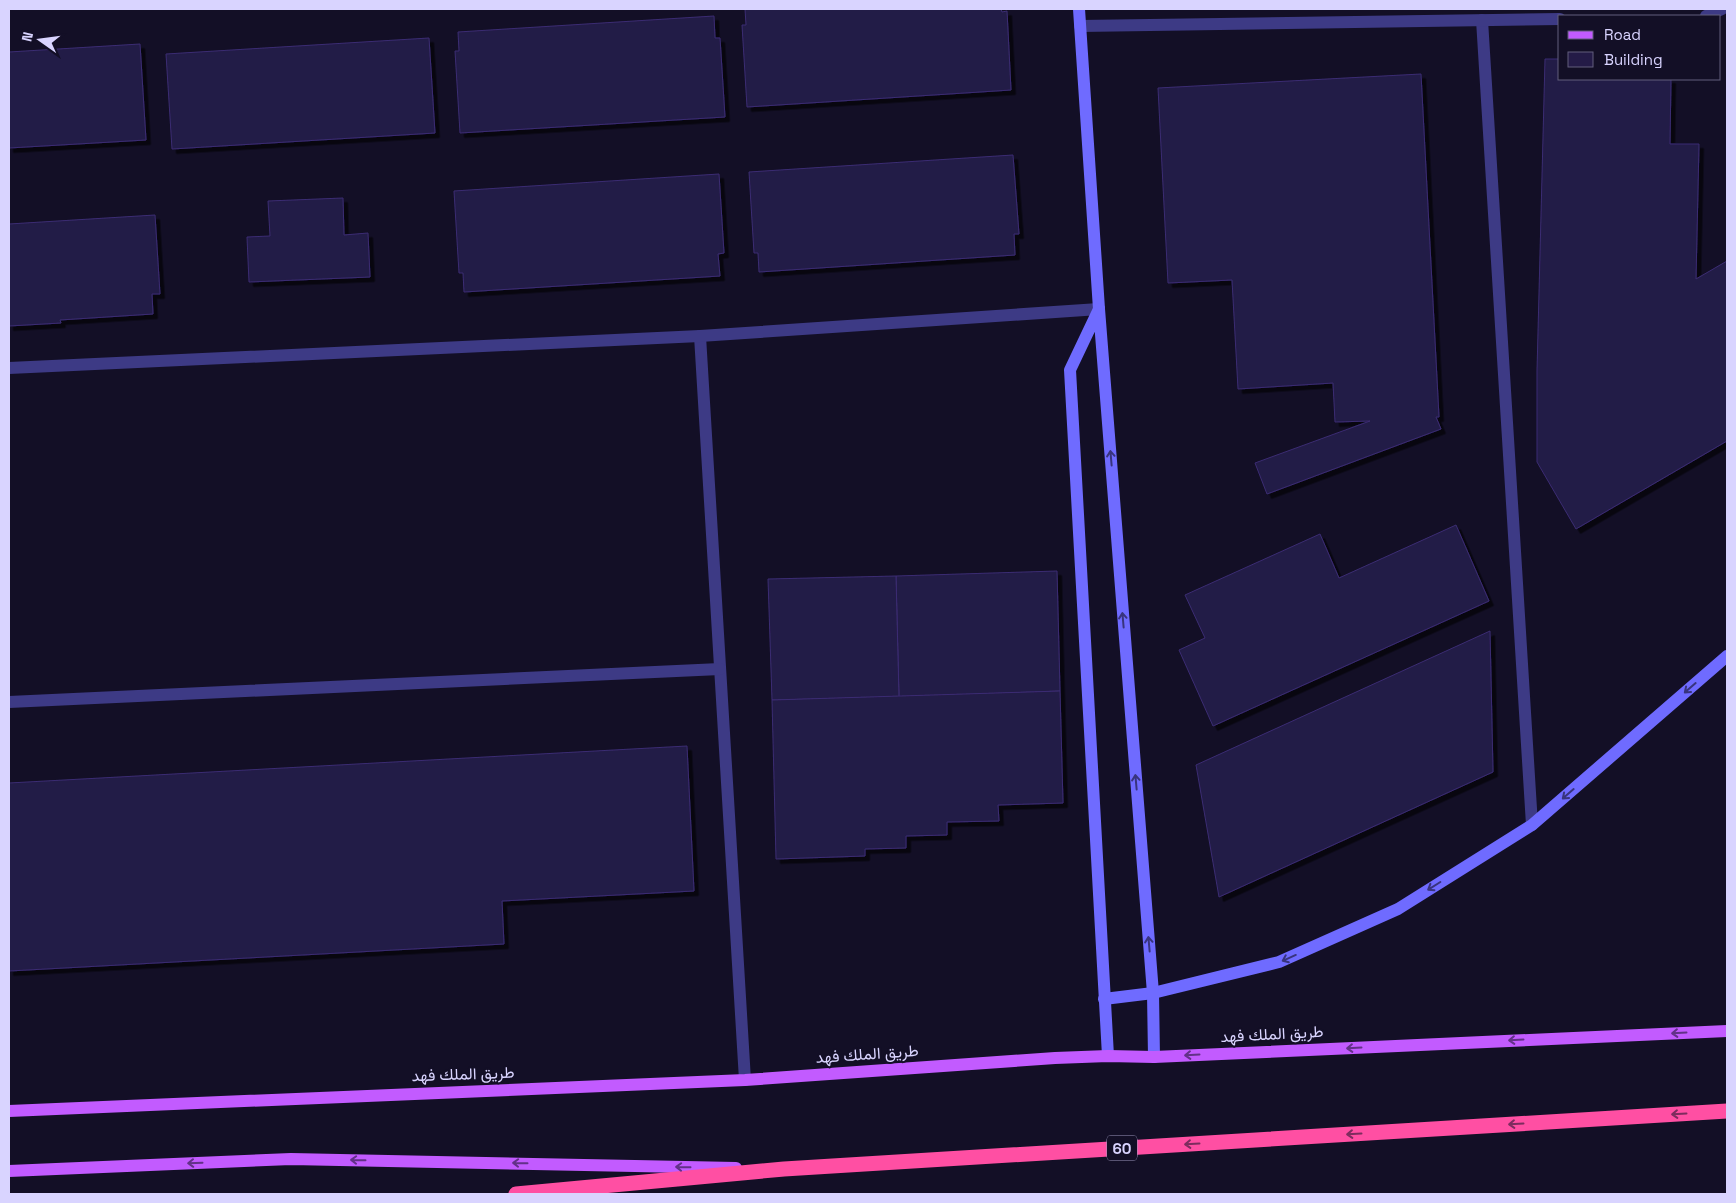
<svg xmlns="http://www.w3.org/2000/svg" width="1736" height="1203" font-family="'Space Grotesk',Vazirmatn,sans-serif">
  <defs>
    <filter id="shadow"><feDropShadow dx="4.5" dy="4.5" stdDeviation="0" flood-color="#0009"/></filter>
  </defs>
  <rect width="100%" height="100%" fill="#130f26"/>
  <g fill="#241b47" stroke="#3b2d73" filter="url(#shadow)">
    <polygon points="745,9 1001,9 1002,12 1007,11 1011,90 747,107 742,25 746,25"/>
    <polygon points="714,16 715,38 720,38 725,117 460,133 455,51 459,51 458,32"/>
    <polygon points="429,38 435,133 172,149 166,54"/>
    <polygon points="140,44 146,140 9,148 9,52"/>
    <polygon points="1545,59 1560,59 1560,79 1671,79 1670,144 1699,144 1696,279 1727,261 1727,441 1576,529 1537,462 1537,371"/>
    <polygon points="1421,74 1439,417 1436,417 1441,429 1267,494 1255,463 1370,421 1335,422 1333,383 1238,389 1232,280 1168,283 1158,88"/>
    <polygon points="1013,155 1019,234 1014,234 1015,255 759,272 758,253 754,253 749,172"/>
    <polygon points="719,174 724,253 718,254 720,276 464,292 463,273 459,273 454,191"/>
    <polygon points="343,198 344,235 368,233 370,277 249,282 247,237 270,236 268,201"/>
    <polygon points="155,215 160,294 152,294 153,314 60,320 61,323 9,326 9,224"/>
    <polygon points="1456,525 1489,601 1213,726 1179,650 1205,638 1185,595 1320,534 1339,578"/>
    <polygon points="1057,571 1060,691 899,697 896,576"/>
    <polygon points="896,576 899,697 772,700 768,579"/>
    <polygon points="1490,631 1493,772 1219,897 1196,765"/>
    <polygon points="1060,691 1063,803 998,805 999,821 947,822 947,835 906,836 906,848 865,849 865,856 776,859 772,700"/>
    <polygon points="687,746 694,891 502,901 504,944 9,971 9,783"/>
  </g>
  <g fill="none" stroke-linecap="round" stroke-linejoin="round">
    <g stroke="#3d3a85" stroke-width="12">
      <polyline points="1706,16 1722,9"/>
      <polyline points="1482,20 1532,825"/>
      <polyline points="1080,26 1560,19"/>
      <polyline points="700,336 745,1080"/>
      <polyline points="9,368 700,336 1099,309"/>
      <polyline points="9,702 720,669"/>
    </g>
    <g stroke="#6f6bff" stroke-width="12">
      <polyline points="1079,9 1099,309"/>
      <polyline points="1104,999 1153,993 1279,962 1398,909 1532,825 1727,656"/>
      <polyline points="1108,1056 1070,370 1099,309 1153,993 1154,1057"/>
    </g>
    <g stroke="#c25bff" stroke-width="12">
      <polyline points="9,1111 745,1080 1055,1058 1108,1056 1154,1057 1727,1031"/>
      <polyline points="9,1171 291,1159 736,1168"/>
    </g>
    <polyline stroke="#ff4fa3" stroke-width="15" points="516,1194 784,1169 1727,1111"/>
  </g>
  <defs><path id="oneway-shaft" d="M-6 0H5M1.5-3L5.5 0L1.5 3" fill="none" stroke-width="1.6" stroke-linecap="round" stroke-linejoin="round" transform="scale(1.25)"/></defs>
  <g stroke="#38347d">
    <use href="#oneway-shaft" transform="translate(1111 458) rotate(-95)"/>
    <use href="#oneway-shaft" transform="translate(1123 620) rotate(-95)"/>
    <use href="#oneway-shaft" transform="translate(1690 688) rotate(139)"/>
    <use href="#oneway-shaft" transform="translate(1136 782) rotate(-95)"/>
    <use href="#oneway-shaft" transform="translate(1568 794) rotate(139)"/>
    <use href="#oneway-shaft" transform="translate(1434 886) rotate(148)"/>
    <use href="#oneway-shaft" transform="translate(1149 944) rotate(-95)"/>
    <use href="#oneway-shaft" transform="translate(1289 958) rotate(156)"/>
  </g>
  <g stroke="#623188">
    <use href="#oneway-shaft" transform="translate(1679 1033) rotate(177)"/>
    <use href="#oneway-shaft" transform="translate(1516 1040) rotate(177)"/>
    <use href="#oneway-shaft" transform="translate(1354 1048) rotate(177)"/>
    <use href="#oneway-shaft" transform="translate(1192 1055) rotate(177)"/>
    <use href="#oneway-shaft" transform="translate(358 1160) rotate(-179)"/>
    <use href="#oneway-shaft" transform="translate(195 1163) rotate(178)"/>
    <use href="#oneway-shaft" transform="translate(520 1163) rotate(-179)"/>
    <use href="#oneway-shaft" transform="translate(683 1167) rotate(-179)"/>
  </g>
  <g stroke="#7d2c5e">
    <use href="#oneway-shaft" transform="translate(1679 1114) rotate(177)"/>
    <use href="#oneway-shaft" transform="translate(1516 1124) rotate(177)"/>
    <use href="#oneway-shaft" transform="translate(1354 1134) rotate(177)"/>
    <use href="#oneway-shaft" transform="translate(1192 1144) rotate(177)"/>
  </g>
  <g text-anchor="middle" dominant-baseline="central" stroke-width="4" stroke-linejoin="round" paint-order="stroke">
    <rect fill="#130f26" stroke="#9e99be" stroke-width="1" x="1107" y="1135.5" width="30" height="25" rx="4"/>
    <g font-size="15" font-weight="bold" fill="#d9d4ff">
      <text x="1122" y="1148">60</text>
    </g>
    <g font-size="16" fill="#d9d4ff" stroke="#130f26">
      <text transform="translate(1272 1034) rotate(-3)">طريق الملك فهد</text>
      <text transform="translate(867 1054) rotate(-4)">طريق الملك فهد</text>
      <text transform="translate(463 1074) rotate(-2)">طريق الملك فهد</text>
    </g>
  </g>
  <rect width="1736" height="1203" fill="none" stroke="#d9d4ff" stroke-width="20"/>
  <rect x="1558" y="15" width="162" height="65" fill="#130f26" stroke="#625e7d"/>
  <rect x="1568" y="31" width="25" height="8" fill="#c25bff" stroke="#625e7d"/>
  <text x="1604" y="40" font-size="15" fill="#d9d4ff">Road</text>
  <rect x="1568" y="52" width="25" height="15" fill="#241b47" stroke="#625e7d"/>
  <text x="1604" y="65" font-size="15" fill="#d9d4ff">Building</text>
  <g transform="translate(40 40) rotate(284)" stroke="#130f26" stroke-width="4" paint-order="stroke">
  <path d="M0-4L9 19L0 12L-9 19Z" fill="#d9d4ff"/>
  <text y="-8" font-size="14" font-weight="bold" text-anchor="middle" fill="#d9d4ff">N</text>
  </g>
</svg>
